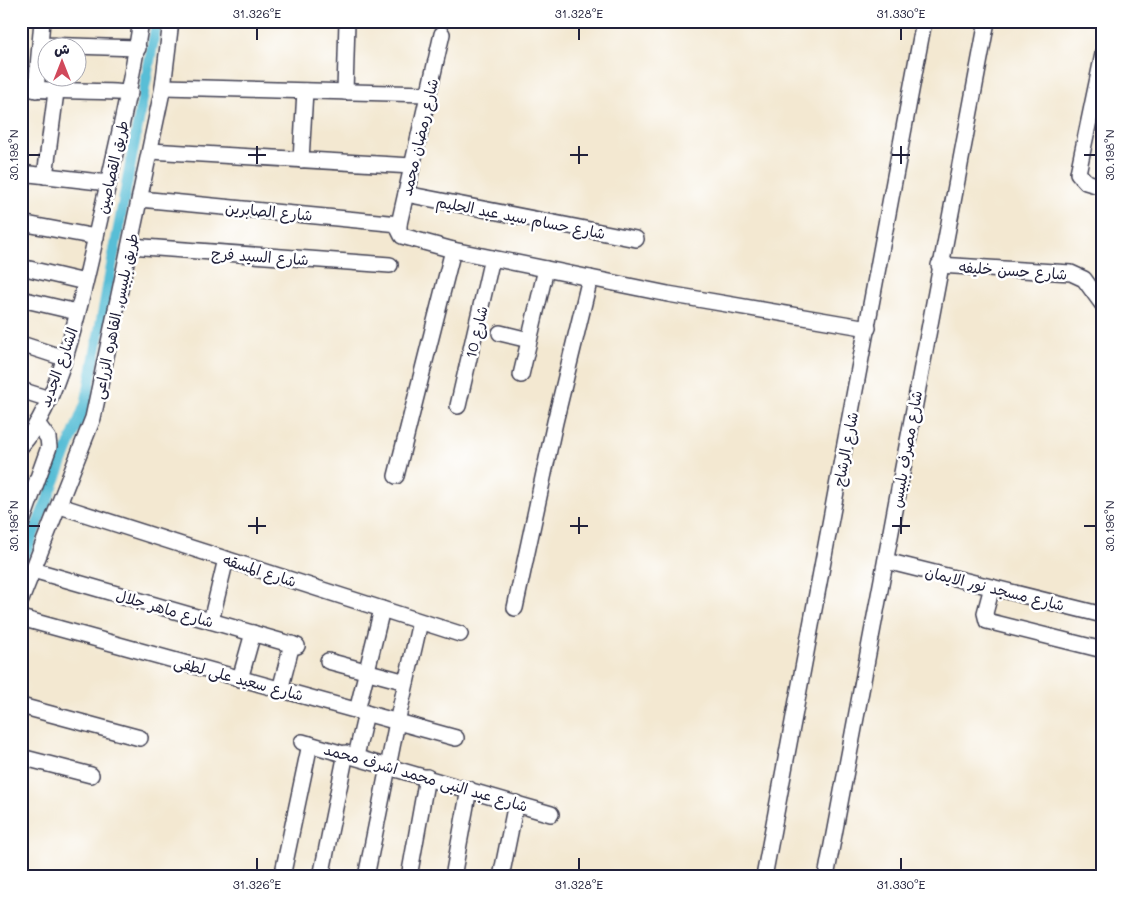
<svg xmlns="http://www.w3.org/2000/svg" width="1124" height="898" font-family="Mali,'Playpen Sans Arabic',sans-serif">
  <rect width="100%" height="100%" fill="#fff"/>
  <filter id="ink" filterUnits="userSpaceOnUse"><feTurbulence type="fractalNoise" baseFrequency=".02" numOctaves="2"/><feDisplacementMap in="SourceGraphic" scale="10" xChannelSelector="R" yChannelSelector="G"/><feConvolveMatrix kernelMatrix="1 2 1 2 8 2 1 2 1" color-interpolation-filters="sRGB"/></filter>
  <filter id="wash" filterUnits="userSpaceOnUse"><feTurbulence type="fractalNoise" baseFrequency=".0096" numOctaves="4" result="noise"/><feDisplacementMap in="SourceGraphic" scale="20" xChannelSelector="R" yChannelSelector="G"/><feGaussianBlur stdDeviation="1.12" result="paint"/><feColorMatrix in="noise" values="0 0 0 0 0 0 0 0 0 0 0 0 0 0 0 0 0 1.4 0 .05"/><feComposite in="paint" operator="in"/></filter>
  <g filter="url(#wash)">
    <rect width="100%" height="100%" fill="#f3e8d1"/>
    <g fill="none" stroke-linecap="round" stroke-linejoin="round">
      <polyline stroke="#58bed6" stroke-width="11" points="21,565 86,403 157,21"/>
    </g>
  </g>
  <g filter="url(#ink)">
    <g fill="none" stroke-linecap="round" stroke-linejoin="round">
      <defs>
        <g id="minor">
          <polyline points="442,34 399,224 399,230 402,236 453,250 668,294 868,328"/>
          <polyline points="40,45 138,48"/>
          <polyline points="1103,54 1078,173 1086,182 1103,187"/>
          <polyline points="163,87 428,94"/>
          <path d="M21 88C57 92 93 90 130 93"/>
          <polyline points="36,90 42,21"/>
          <polyline points="345,92 347,21"/>
          <polyline points="150,151 412,166"/>
          <polyline points="301,160 305,91"/>
          <polyline points="21,173 108,183"/>
          <polyline points="45,176 56,92"/>
          <polyline points="406,194 636,239"/>
          <polyline points="140,199 399,224"/>
          <polyline points="21,223 96,237"/>
          <polyline points="130,246 390,265"/>
          <polyline points="939,265 1071,273 1084,279 1103,305"/>
          <polyline points="21,267 85,282"/>
          <polyline points="21,299 77,312"/>
          <polyline points="500,333 529,340"/>
          <polyline points="21,344 64,358"/>
          <polyline points="521,375 546,269"/>
          <polyline points="21,390 49,399"/>
          <polyline points="458,406 492,258"/>
          <path d="M21 446C64 398 86 278 101 214 116 150 131 86 141 21"/>
          <polyline points="396,476 453,250"/>
          <polyline points="60,506 460,634"/>
          <polyline points="21,525 49,447 48,438 37,423"/>
          <polyline points="886,561 1103,615"/>
          <polyline points="33,570 297,646"/>
          <polyline points="992,587 985,613 987,621 1103,650"/>
          <polyline points="21,600 93,418 163,87 171,21"/>
          <polyline points="515,608 555,422 590,278"/>
          <polyline points="21,618 456,738"/>
          <polyline points="211,621 226,559"/>
          <polyline points="328,661 406,682"/>
          <polyline points="240,679 253,633"/>
          <polyline points="280,690 292,644"/>
          <polyline points="21,706 140,738"/>
          <polyline points="357,711 382,609"/>
          <polyline points="302,742 551,814"/>
          <polyline points="356,756 366,713"/>
          <polyline points="21,757 91,775"/>
          <polyline points="282,877 310,744"/>
          <polyline points="321,877 346,753"/>
          <polyline points="366,877 397,722 420,622"/>
          <polyline points="409,877 427,777"/>
          <polyline points="453,877 469,789"/>
          <polyline points="501,877 516,803"/>
          <polyline points="764,877 924,21"/>
          <path d="M826 877C881 592 931 306 987 21"/>
        </g>
      </defs>
      <use href="#minor" stroke="#414052" stroke-width="18"/>
      <use href="#minor" stroke="#fff" stroke-width="15"/>
    </g>
  </g>
  <path fill="none" stroke="#22223b" stroke-width="2" d="M257 28V40M579 28V40M901 28V40M257 146V164M579 146V164M901 146V164M28 155H40M248 155H266M570 155H588M892 155H910M1084 155H1096M257 517V534M579 517V534M901 517V534M28 526H40M248 526H266M570 526H588M892 526H910M1084 526H1096M257 858V870M579 858V870M901 858V870"/>
  <g text-anchor="middle" dominant-baseline="central" stroke-width="5" stroke-linejoin="round" paint-order="stroke">
    <g font-size="15" fill="#22223b" stroke="#fff">
      <text transform="translate(419 137) rotate(-77)">شارع رمضان محمد</text>
      <text transform="translate(112 167) rotate(-77)">طريق القصاصين</text>
      <text transform="translate(269 211) rotate(5)">شارع الصابرين</text>
      <text transform="translate(521 217) rotate(11)">شارع حسام سيد عبد الحليم</text>
      <text transform="translate(260 256) rotate(4)">شارع السيد فرج</text>
      <text transform="translate(1013 270) rotate(4)">شارع حسن خليفه</text>
      <text transform="translate(115 316) rotate(-78)">طريق بلبيس, القاهره الزراعى</text>
      <text transform="translate(476 332) rotate(-77)">شارع 10</text>
      <text transform="translate(58 367) rotate(-70)">الشارع الجديد</text>
      <text transform="translate(845 449) rotate(-79)">شارع الرشاح</text>
      <text transform="translate(906 449) rotate(-80)">شارع مصرف بلبيس</text>
      <text transform="translate(260 570) rotate(18)">شارع المسقه</text>
      <text transform="translate(995 588) rotate(14)">شارع مسجد نور الايمان</text>
      <text transform="translate(165 608) rotate(16)">شارع ماهر جلال</text>
      <text transform="translate(239 678) rotate(15)">شارع سعيد على لطفى</text>
      <text transform="translate(426 777) rotate(16)">شارع عبد النبى محمد اشرف محمد</text>
    </g>
  </g>
  <rect width="1124" height="898" fill="none" stroke="#fff" stroke-width="55"/>
  <g transform="translate(62 62)"><circle r="24" fill="#ffffff" stroke="#a7a7b1"/>
  <path d="M0-4L9 19L0 12L-9 19Z" fill="#d1495b"/>
  <text y="-8" font-size="14" font-weight="bold" text-anchor="middle" fill="#22223b">ش</text>
  </g>
  <rect x="28" y="28" width="1068" height="842" fill="none" stroke="#22223b" stroke-width="2"/>
  <g font-size="12" text-anchor="middle" fill="#22223b">
    <text x="257" y="18">31.326°E</text>
    <text x="579" y="18">31.328°E</text>
    <text x="901" y="18">31.330°E</text>
    <text transform="translate(14 155) rotate(-90)" y="4">30.198°N</text>
    <text transform="translate(1110 155) rotate(-90)" y="4">30.198°N</text>
    <text transform="translate(14 526) rotate(-90)" y="4">30.196°N</text>
    <text transform="translate(1110 526) rotate(-90)" y="4">30.196°N</text>
    <text x="257" y="889">31.326°E</text>
    <text x="579" y="889">31.328°E</text>
    <text x="901" y="889">31.330°E</text>
  </g>
</svg>
